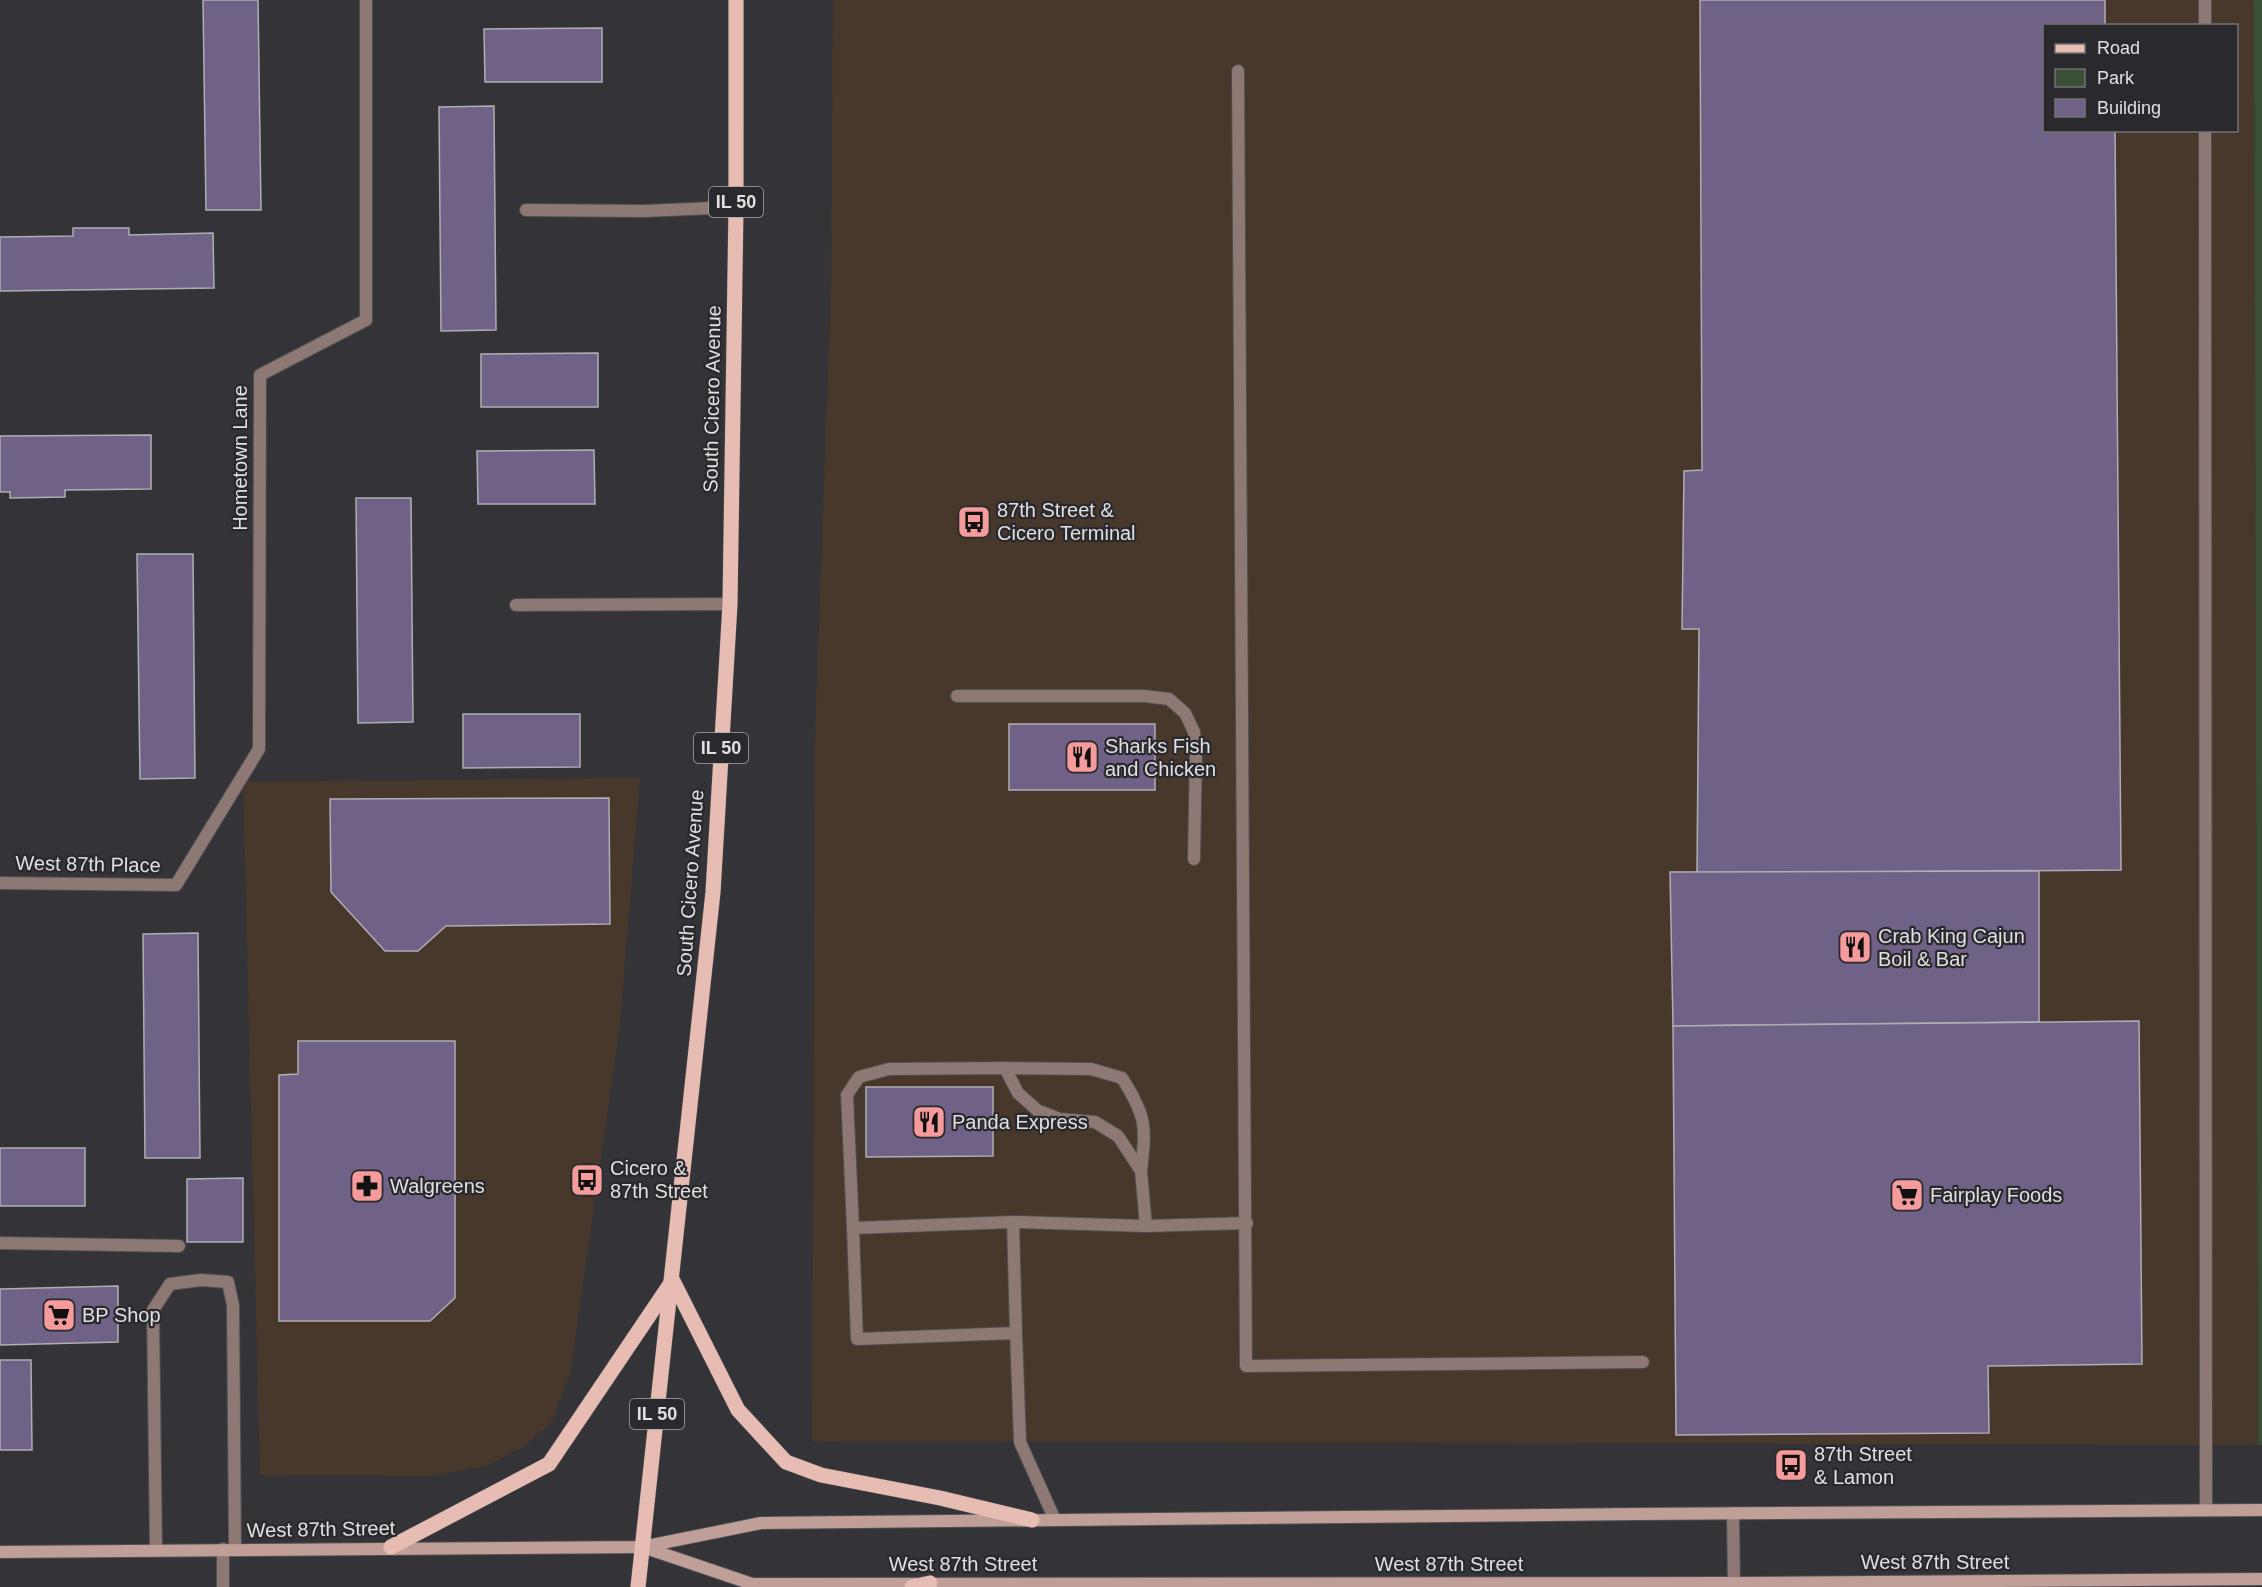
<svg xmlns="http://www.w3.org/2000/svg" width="2262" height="1587" font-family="Helvetica,sans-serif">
  <rect width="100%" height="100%" fill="#343338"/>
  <g fill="#47382b" fill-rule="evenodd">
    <path d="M833 0H2254L2258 1445 812 1441 815 738 831 289ZM2044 26H2236V130H2044Z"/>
    <polygon points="640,778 620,1025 570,1374 551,1423 524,1446 487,1466 429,1476 260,1475 243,782"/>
  </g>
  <polygon fill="#3a4f35" points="2254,0 2262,0 2262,1445 2258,1445"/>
  <g fill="#6f6286" stroke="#afaeb4" stroke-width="1.5">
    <polygon points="203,0 258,0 261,210 206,210"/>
    <polygon points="1700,0 2105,0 2105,26 2044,26 2044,130 2115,130 2121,870 1697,873 1699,629 1682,629 1684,471 1702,470"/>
    <polygon points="602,28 602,82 485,82 484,29"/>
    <polygon points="494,106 496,330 441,331 439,107"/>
    <polygon points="73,228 129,228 129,235 213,233 214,288 0,291 0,237 73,236"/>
    <polygon points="598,353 598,407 481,407 481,354"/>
    <polygon points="151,435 151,489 65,490 65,497 10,498 10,492 0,492 0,436"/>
    <polygon points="594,450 595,504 478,504 477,451"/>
    <polygon points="356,498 411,498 413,722 358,723"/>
    <polygon points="137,554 193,554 195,778 140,779"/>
    <polygon points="463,714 580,714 580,767 463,768"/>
    <rect x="1009" y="724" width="146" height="66"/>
    <polygon points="609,798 610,924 446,926 418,951 385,951 331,892 330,799"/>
    <polygon points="2039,871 2039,1022 1673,1026 1670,872"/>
    <polygon points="198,933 200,1158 145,1158 143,934"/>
    <polygon points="2139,1021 2142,1364 1988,1366 1989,1433 1676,1435 1673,1026"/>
    <polygon points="298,1041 455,1041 455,1298 430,1321 279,1321 279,1075 298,1074"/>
    <polygon points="866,1087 993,1087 993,1156 866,1157"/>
    <rect x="0" y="1148" width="85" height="58"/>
    <polygon points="243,1178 243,1242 187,1242 187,1179"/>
    <polygon points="118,1286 118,1342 0,1345 0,1289"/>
    <polygon points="0,1360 31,1360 32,1450 0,1450"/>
  </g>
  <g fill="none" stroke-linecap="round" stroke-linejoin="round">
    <defs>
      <g id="lane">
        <polyline points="2205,0 2205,26"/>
        <polyline points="1238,71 1246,1366 1643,1362"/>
        <polyline points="2205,130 2206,1510"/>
        <polyline points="526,210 644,211 736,207"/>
        <polyline points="516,605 730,604"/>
        <polyline points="957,696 1144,696 1169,699 1185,713 1194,732 1196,750 1194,859"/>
        <path d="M1005 1068 1091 1069 1122 1078C1147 1117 1146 1127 1141 1171"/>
        <polyline points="1013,1222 853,1228 857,1339 1016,1333 1020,1442 1055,1520"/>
        <polyline points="853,1228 847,1095 859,1077 889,1069 1005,1068 1018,1093 1037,1110 1060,1119 1095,1122 1118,1136 1141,1171 1146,1226"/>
        <polyline points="0,1243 179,1246"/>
        <polyline points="1016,1333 1013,1222 1146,1226 1247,1223"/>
        <polyline points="223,1549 223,1587"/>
        <polyline points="156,1550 153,1310 170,1284 201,1280 228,1282 233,1305 235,1549"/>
      </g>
      <g id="street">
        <polyline points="0,883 176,885 259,749 260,375 366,320 366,0"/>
        <polyline points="1733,1513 1734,1587"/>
      </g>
      <g id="secondary">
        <polyline points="643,1547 752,1584 1734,1583 2262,1579"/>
        <polyline points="0,1552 642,1547 761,1523 1636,1514 2262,1510"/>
      </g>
      <g id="primary">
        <polyline points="673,1281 738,1410 786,1462 821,1475 940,1498 1032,1520"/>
        <polyline points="391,1547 549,1464 671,1283"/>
        <polyline points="638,1587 713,892 730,604 736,207 736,0"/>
        <polyline points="912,1587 930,1583"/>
      </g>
    </defs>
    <use href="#lane" stroke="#504f53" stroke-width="14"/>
    <use href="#street" stroke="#504f53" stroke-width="14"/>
    <use href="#secondary" stroke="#504f53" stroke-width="14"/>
    <use href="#primary" stroke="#504f53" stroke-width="16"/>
    <use href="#lane" stroke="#8d7874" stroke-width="12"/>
    <use href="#street" stroke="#8d7874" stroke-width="12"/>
    <use href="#secondary" stroke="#bf9f97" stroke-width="12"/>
    <use href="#primary" stroke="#e6bcb3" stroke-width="15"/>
  </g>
  <defs>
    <symbol id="bus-square" viewBox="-11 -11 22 22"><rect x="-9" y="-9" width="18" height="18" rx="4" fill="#f59b9c" stroke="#2a292d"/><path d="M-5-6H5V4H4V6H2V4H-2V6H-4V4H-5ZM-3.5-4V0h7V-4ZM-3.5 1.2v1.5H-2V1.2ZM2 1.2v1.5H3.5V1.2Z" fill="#111"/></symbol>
    <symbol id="restaurant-square" viewBox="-11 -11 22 22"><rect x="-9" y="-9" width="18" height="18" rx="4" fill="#f59b9c" stroke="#2a292d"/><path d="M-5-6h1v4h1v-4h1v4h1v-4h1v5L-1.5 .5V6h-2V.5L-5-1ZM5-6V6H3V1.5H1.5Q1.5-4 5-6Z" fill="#111"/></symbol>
    <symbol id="pharmacy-square" viewBox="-11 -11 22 22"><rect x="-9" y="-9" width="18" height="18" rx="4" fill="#f59b9c" stroke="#2a292d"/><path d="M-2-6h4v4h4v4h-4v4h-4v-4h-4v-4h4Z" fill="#111"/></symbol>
    <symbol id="supermarket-square" viewBox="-11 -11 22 22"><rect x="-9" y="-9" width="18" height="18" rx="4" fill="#f59b9c" stroke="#2a292d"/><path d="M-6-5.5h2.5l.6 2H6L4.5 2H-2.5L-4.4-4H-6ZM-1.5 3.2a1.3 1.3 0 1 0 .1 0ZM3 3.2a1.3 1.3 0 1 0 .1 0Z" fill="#111"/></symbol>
  </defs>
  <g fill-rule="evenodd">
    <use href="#bus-square" x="955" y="503" width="38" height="38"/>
    <use href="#restaurant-square" x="1063" y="738" width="38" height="38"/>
    <use href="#restaurant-square" x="1836" y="928" width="38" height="38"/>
    <use href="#restaurant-square" x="910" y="1103" width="38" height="38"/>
    <use href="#bus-square" x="568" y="1161" width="38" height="38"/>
    <use href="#pharmacy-square" x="348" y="1167" width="38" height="38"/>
    <use href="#supermarket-square" x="1888" y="1176" width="38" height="38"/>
    <use href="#supermarket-square" x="40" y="1296" width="38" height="38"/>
    <use href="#bus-square" x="1772" y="1446" width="38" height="38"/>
  </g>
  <g text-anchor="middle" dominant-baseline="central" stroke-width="4.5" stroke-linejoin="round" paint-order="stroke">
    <g fill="#2a292d" stroke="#a9a8ac" stroke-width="1.5">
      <rect x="709" y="187" width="54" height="30" rx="4.5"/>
      <rect x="694" y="733" width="54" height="30" rx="4.5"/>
      <rect x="630" y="1399" width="54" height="30" rx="4.5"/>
    </g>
    <g font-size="18" font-weight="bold" fill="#e0dfe2">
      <text x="736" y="202">IL 50</text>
      <text x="721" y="748">IL 50</text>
      <text x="657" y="1414">IL 50</text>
    </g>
    <g font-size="20" fill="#e0dfe2" stroke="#2a292d">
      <text transform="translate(712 399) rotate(-89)">South Cicero Avenue</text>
      <text transform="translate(240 458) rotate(-90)">Hometown Lane</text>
      <text transform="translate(88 864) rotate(1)">West 87th Place</text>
      <text transform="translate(690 883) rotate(-86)">South Cicero Avenue</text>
      <text transform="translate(321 1529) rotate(-1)">West 87th Street</text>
      <text x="1935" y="1562">West 87th Street</text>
      <text x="963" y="1564">West 87th Street</text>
      <text x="1449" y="1564">West 87th Street</text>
    </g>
    <g font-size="20" fill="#e0dfe2" stroke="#2a292d" text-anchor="start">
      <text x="997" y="510">87th Street &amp;<tspan x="997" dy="23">Cicero Terminal</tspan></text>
      <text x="1105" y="746">Sharks Fish<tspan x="1105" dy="23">and Chicken</tspan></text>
      <text x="1878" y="936">Crab King Cajun<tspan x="1878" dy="23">Boil &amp; Bar</tspan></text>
      <text x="952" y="1122">Panda Express</text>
      <text x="610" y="1168">Cicero &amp;<tspan x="610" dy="23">87th Street</tspan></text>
      <text x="390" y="1186">Walgreens</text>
      <text x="1930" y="1195">Fairplay Foods</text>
      <text x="82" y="1315">BP Shop</text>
      <text x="1814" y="1454">87th Street<tspan x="1814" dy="23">&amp; Lamon</tspan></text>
    </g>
  </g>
  <rect x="2043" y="24" width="195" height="108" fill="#2a292d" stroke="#737275" stroke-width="1.5"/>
  <rect x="2055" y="44" width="30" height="9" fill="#e6bcb3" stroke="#737275" stroke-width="1.5"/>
  <text x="2097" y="54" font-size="18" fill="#e0dfe2">Road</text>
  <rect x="2055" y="69" width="30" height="18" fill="#3a4f35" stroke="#737275" stroke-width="1.5"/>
  <text x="2097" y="84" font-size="18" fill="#e0dfe2">Park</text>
  <rect x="2055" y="99" width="30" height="18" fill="#6f6286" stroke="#737275" stroke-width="1.5"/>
  <text x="2097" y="114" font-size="18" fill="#e0dfe2">Building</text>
</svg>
